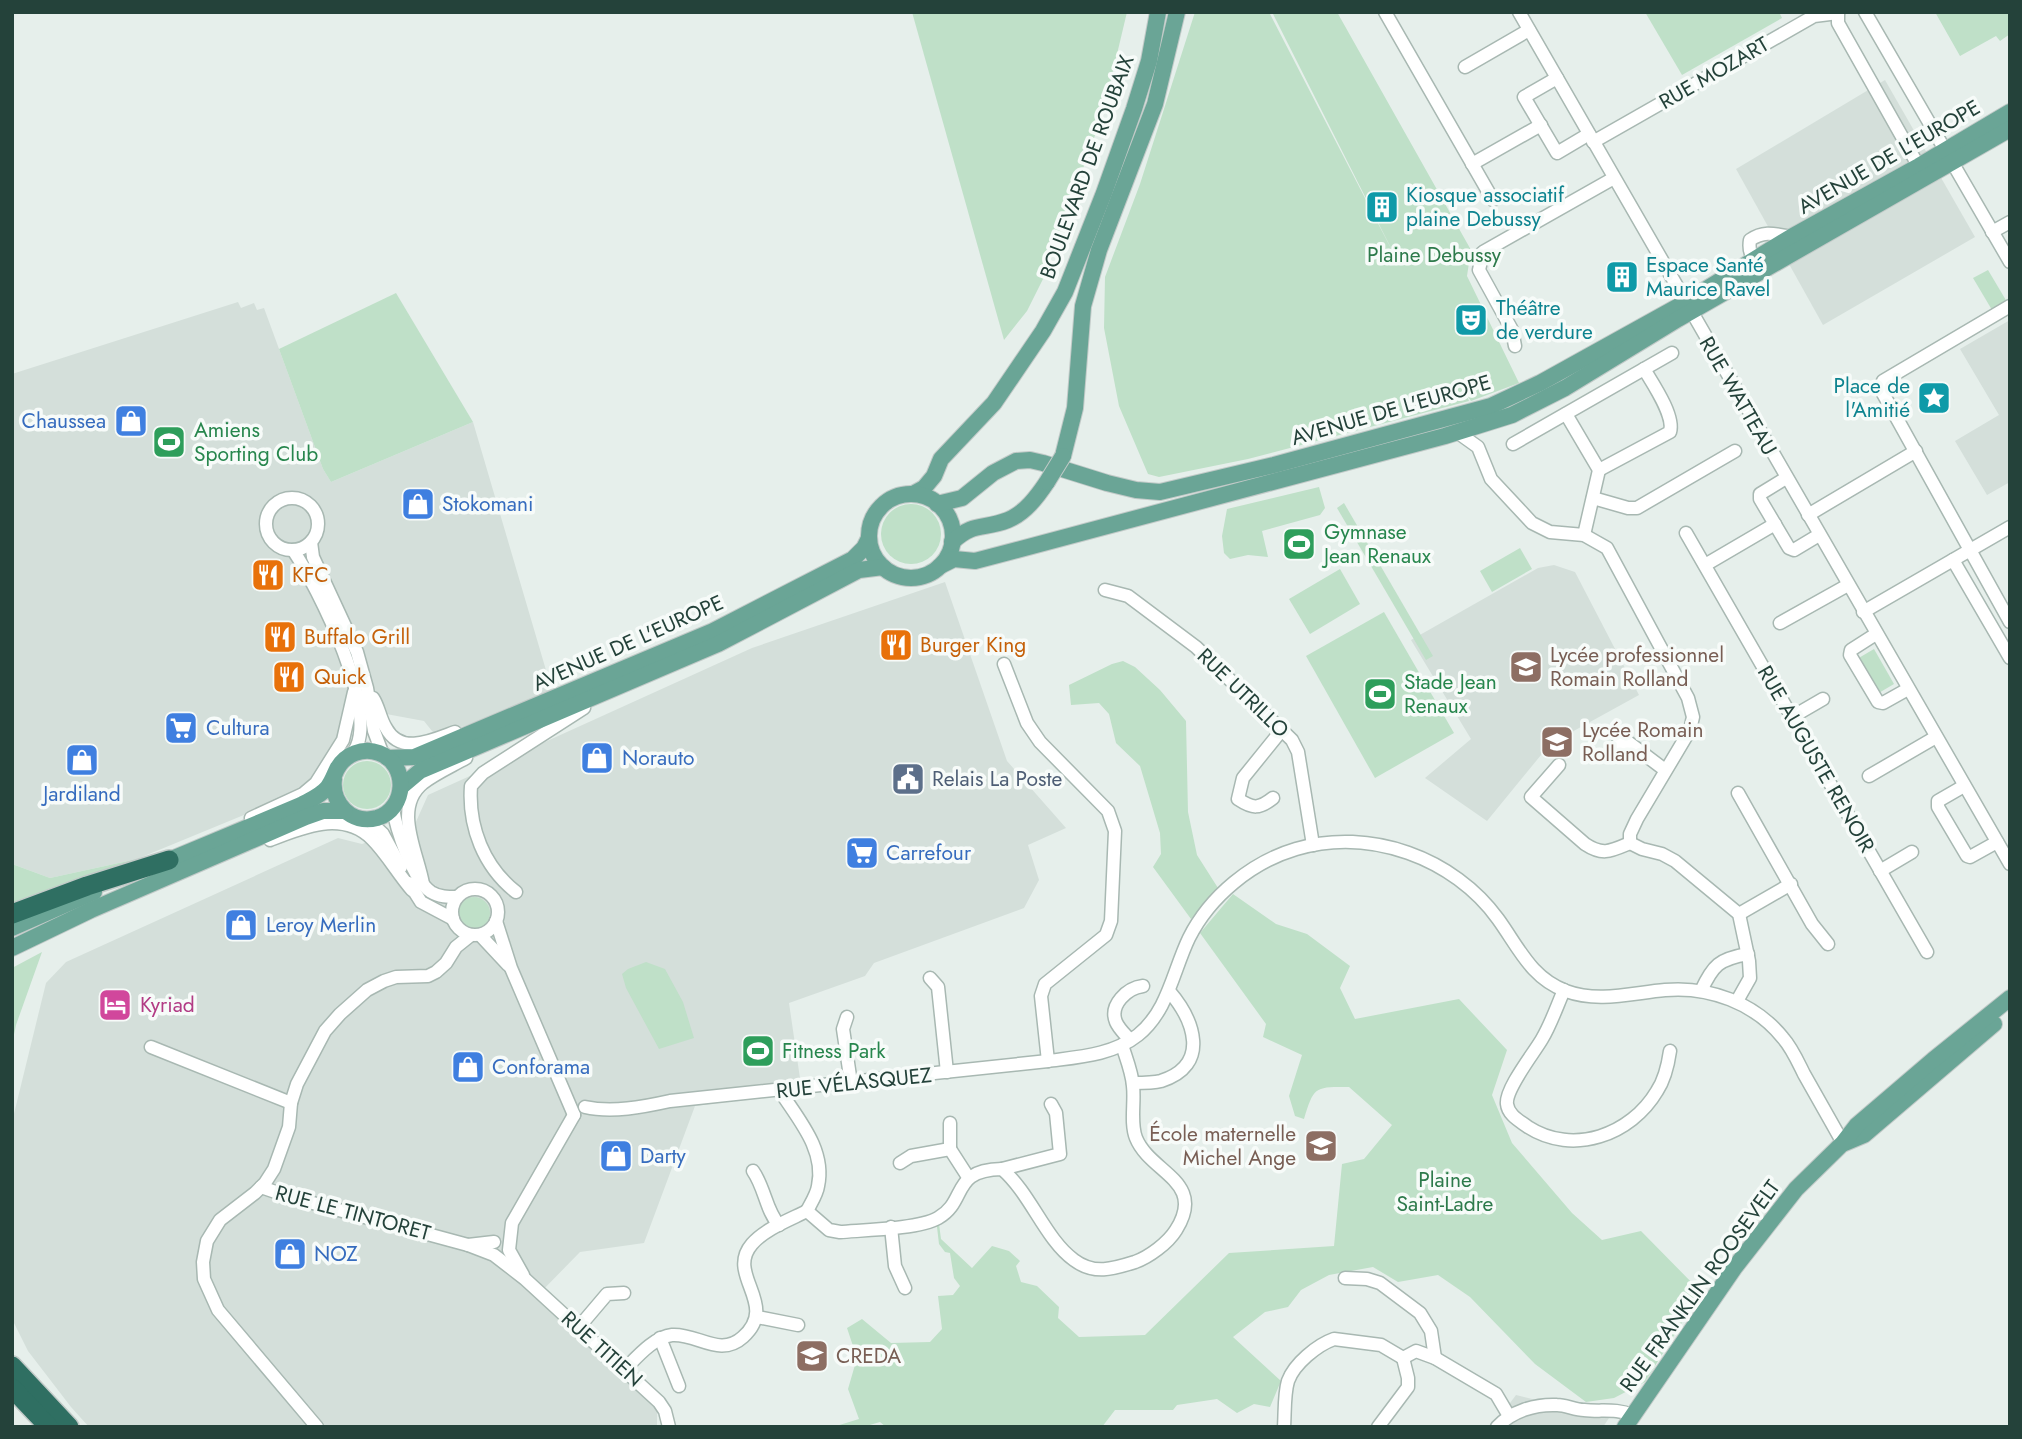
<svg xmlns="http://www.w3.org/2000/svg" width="2022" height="1439" font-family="Jost,sans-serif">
  <rect width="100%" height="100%" fill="#e6efeb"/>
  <g fill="#d4dfda">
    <polygon points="1885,80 1975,237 1823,325 1736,169"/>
    <polygon points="238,302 241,308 254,303 257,310 264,308 323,469 331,482 473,422 553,694 436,736 424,721 343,706 338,739 313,780 285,798 137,859 50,878 12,864 12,374"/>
    <polygon points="2010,320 2010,482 1987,495 1955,441 1999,415 1960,349"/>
    <polygon points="1554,565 1575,572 1639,695 1550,744 1487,821 1425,778 1471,739 1411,640 1538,568"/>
    <polygon points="945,582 1007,761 1066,828 1028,845 1039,880 1024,908 874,963 865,976 789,1003 802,1092 695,1106 644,1243 580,1252 537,1296 657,1408 657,1427 89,1427 71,1407 28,1351 12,1319 12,1122 46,983 66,962 338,838 362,844 415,824 428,795 752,648"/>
    <polygon points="1516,1395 1609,1418 1603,1427 1492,1427"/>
  </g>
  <g fill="#bfe0c8">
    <polygon points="912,12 1127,12 1103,113 1044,277 1027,311 1004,340"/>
    <polygon points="1195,12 1269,12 1398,262 1272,12 1337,12 1471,250 1467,276 1519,383 1471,401 1466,394 1469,401 1248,459 1159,477 1148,474 1119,406 1104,328 1105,277 1140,184"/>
    <polygon points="1645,12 1779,12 1782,18 1682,75"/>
    <polygon points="1935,12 2010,12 2010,34 2000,41 1996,36 1960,56"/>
    <polygon points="1988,270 2007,302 1992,310 1973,278"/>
    <polygon points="396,293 473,422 331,482 323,469 279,349"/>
    <polygon points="1319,487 1325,508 1320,515 1262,531 1268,557 1248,555 1230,559 1224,553 1222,536 1227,509"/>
    <polygon points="1344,503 1433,656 1426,660 1337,508"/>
    <circle cx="911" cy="534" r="30"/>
    <polygon points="1520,548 1532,569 1492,592 1480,571"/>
    <polygon points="1340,569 1360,604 1310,634 1289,599"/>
    <polygon points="1384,612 1454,733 1375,778 1306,656"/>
    <polygon points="1874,649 1894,684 1877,694 1857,659"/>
    <polygon points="1123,661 1135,667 1160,690 1186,721 1188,812 1197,855 1218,888 1191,919 1153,867 1161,854 1160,833 1140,766 1116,743 1109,714 1099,703 1071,705 1069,685 1112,664"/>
    <circle cx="367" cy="785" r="24"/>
    <polygon points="137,859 12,908 12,864 50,878"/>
    <path d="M1233 894 1276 924 1307 934 1350 966 1340 988 1355 1019 1459 999 1507 1050 1492 1095 1512 1143 1572 1213 1602 1240 1641 1231 1701 1292 1645 1382 1614 1398 1586 1402 1535 1364 1470 1297 1438 1275 1398 1282 1373 1267 1329 1275 1301 1290 1288 1307 1265 1312 1233 1337 1281 1381 1270 1407 1254 1404 1237 1413 1217 1399 1177 1405 1173 1410H1115L1102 1427H886L880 1422 863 1427H833L859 1419 848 1389 857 1358 847 1328 862 1319 891 1343 930 1342 942 1329 938 1296 953 1295 960 1286 954 1278 950 1253 945 1252 939 1244 937 1227 933 1226 939 1224 941 1239 972 1268 992 1246 1009 1251 1020 1261 1016 1266 1021 1282 1037 1286 1059 1307 1058 1318 1079 1337 1145 1335 1229 1253 1334 1246 1342 1164 1364 1159 1392 1125 1349 1087C1315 1087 1314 1086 1304 1119L1295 1116 1289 1096 1302 1055 1263 1037 1266 1024 1200 933Z"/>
    <circle cx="474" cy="913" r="16"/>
    <polygon points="42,952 16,1025 12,1044 12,968"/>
    <polygon points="646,962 665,969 683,1002 694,1038 659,1049 626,988 622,974 628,969"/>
  </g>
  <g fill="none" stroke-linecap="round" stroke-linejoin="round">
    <defs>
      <g id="minor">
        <polyline points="1385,12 1493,200"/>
        <polyline points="1519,12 2010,864"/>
        <polyline points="1838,12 1838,23 1923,174"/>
        <polyline points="1865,12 2010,262"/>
        <polyline points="1465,67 1529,30"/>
        <polyline points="1557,78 1524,97 1557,153 1589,134"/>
        <polyline points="1593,142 1814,16 1838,13"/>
        <polyline points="1472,164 1541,125"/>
        <polyline points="1992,232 2010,222"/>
        <path d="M1760 266C1752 258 1748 252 1750 240 1764 230 1775 234 1791 237"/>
        <polyline points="2010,306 1883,381 1880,388 2010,622"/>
        <polyline points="1515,346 1512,330 1479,270 1483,252 1614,178"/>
        <polyline points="1566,414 1599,470 1584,535"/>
        <polyline points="1457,432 1478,447 1491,479 1532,523 1550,532 1584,535 1607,548 1688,698 1693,717 1690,730 1637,819 1630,834 1630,843"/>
        <polyline points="1513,444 1672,353"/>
        <path d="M1599 470 1670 432C1675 416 1653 384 1644 369"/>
        <polyline points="1786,478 1760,494 1760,499 1789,548 1794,550 1819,535"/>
        <polyline points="1593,498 1628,508 1637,508 1735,451"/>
        <circle cx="292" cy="524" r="26"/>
        <polyline points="1808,515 1916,451"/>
        <polyline points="1686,533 1927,952"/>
        <polyline points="311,542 313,557 357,652 367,688 374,731 383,755"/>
        <path d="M293 550C317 586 384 717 352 754"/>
        <polyline points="1953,560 2010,658"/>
        <polyline points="1705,565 1775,524"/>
        <polyline points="1105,590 1128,596 1196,647 1292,740 1298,752 1313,845"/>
        <polyline points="1863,612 2010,527"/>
        <polyline points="1780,623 1848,585"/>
        <polyline points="1876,634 1851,650 1850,655 1878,702 1883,703 1908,689"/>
        <polyline points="1004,664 1027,723 1040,742 1108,811 1115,831 1111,921 1106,935 1045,984 1041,996 1048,1061"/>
        <path d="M373 698C379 707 380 719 386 728 401 756 433 740 455 732"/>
        <polyline points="1792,717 1823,699"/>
        <polyline points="1618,744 1628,742 1665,770"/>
        <path d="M1559 765 1531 797 1585 844C1603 856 1611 851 1630 843L1642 849 1662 854 1675 861 1739 914 1749 961 1750 978 1737 1001"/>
        <polyline points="1869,776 1936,737"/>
        <polyline points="1964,786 1938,801 1938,807 1967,856 1970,857 1997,842"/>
        <polyline points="1738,793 1812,924 1828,944"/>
        <path d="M1273 798C1259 809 1253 809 1238 799L1243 778 1281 731"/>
        <path d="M393 808C396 829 413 880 431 892 439 897 448 897 457 897"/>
        <polyline points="251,818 303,794 316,783 343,740 354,692"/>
        <polyline points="367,819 383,834 401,867"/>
        <path d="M270 840C302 827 343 810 372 839 387 854 398 874 412 890"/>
        <polyline points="1880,871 1912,852"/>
        <polyline points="409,883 421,902 453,919"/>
        <path d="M423 884C418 853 392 808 423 783 436 773 452 766 466 758"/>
        <circle cx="475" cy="912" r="23"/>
        <path d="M516 892C484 867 468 827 471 786L483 773 584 708"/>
        <polyline points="1739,914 1791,884"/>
        <polyline points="496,921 511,968 574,1115"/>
        <polyline points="480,935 508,965"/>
        <polyline points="930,978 938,987 947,1072"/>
        <path d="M1564 990C1557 1006 1551 1024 1542 1039 1534 1053 1505 1089 1507 1104 1508 1115 1520 1121 1528 1127 1573 1156 1631 1135 1657 1091 1665 1079 1668 1065 1670 1051"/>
        <path d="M1701 991C1713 965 1719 959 1748 954"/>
        <polyline points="847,1017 843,1029 851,1083"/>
        <path d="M1130 1040C1125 1034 1119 1029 1116 1022 1109 1005 1127 988 1143 986"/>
        <polyline points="151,1047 291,1103"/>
        <path d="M1133 1083C1142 1083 1153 1083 1161 1081 1211 1065 1194 1020 1169 991"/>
        <path d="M780 1091C798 1119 826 1150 818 1186 817 1194 811 1203 807 1211"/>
        <path d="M585 1107C612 1113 643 1107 670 1101L1048 1061C1078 1057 1113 1055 1138 1035 1168 1011 1173 971 1189 938 1210 896 1252 862 1296 849 1370 827 1454 858 1498 919 1519 948 1531 978 1566 991 1598 1003 1632 993 1665 990 1709 986 1755 1003 1783 1038 1792 1048 1798 1062 1804 1074 1817 1097 1830 1120 1843 1143"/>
        <polyline points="950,1149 950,1123"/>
        <polyline points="900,1163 911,1156 950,1149 968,1177"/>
        <polyline points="1002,1169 1060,1154 1056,1113 1051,1104"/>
        <path d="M753 1171C765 1188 766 1211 779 1225"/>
        <polyline points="261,1187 287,1196 468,1245 494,1242"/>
        <path d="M807 1211 829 1230 840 1232C864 1230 919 1229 938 1218 968 1201 950 1170 1002 1169 1031 1194 1045 1239 1074 1260 1094 1275 1113 1269 1135 1262 1149 1257 1168 1243 1176 1230 1207 1181 1150 1173 1136 1138 1130 1123 1135 1102 1133 1086 1132 1072 1126 1058 1122 1045"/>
        <polyline points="891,1227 895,1266 905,1288"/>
        <polyline points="468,1245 494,1255 525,1279 659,1402 665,1411 669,1427"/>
        <polyline points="523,1275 509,1250 512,1223 574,1115"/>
        <polyline points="1345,1278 1367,1279 1380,1283 1420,1313 1431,1331 1435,1358"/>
        <polyline points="757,1317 798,1325"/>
        <polyline points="579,1327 607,1294 624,1293"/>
        <polyline points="660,1338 679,1386"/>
        <path d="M625 1369C637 1357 654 1337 672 1335 697 1333 720 1358 743 1337 780 1304 725 1275 752 1244 765 1229 789 1220 807 1211"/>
        <polyline points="317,1427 218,1310 204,1279 203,1262 207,1241 220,1220 255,1193 265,1183 274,1169 289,1127 291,1103 297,1084 325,1031 340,1014 367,990 384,981 396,977 428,976 436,972 446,963 456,947 471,935"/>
        <path d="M1284 1427C1285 1413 1284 1394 1288 1381 1294 1364 1317 1345 1334 1339L1381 1345 1403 1358 1416 1351 1435 1358 1496 1394 1509 1416"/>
        <polyline points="1378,1427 1408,1387 1408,1378 1403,1358"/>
        <path d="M1497 1427C1512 1411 1535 1404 1557 1405 1566 1405 1575 1410 1584 1410 1601 1412 1616 1408 1632 1415"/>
      </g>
      <g id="major">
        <polyline points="1063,456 1075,408 1083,306 1099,250 1155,104 1177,12"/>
        <polyline points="913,494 924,488 934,476 941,459 994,403 1043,331 1065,292 1104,193 1134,109 1149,61 1158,12"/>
        <circle cx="911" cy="536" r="42"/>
        <polyline points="937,504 962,498 993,473 1016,461 1030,460 1043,463 1107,483 1136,490 1160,492 1274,465 1491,406 1540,383 1677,307 1791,237 1919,166 2010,112"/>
        <path d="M952 542C975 521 983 530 1008 520 1025 513 1037 497 1047 482"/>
        <polyline points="940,566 954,559 975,561 1017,550 1445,436 1512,415 1565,388 1678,319 2010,129"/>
        <polyline points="388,758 414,757 713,631 853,559 864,548 869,538"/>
        <polyline points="401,787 420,771 718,644 859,570 883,567"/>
        <path d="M160 864 301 805C310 800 320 796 327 788 332 782 334 775 337 769 345 754 363 747 379 753 409 764 407 809 377 818 351 825 331 803 334 779"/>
        <polyline points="12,928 94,892"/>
        <polyline points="12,948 91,910 306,817 323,811 345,811"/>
        <polyline points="1845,1143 1864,1135 1994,1024"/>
        <polyline points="1625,1427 1735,1267 1796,1189 1843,1143 1857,1125 1933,1060 2010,998"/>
      </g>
      <g id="highway">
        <polyline points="12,914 87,886 169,860"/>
        <polyline points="12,1366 69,1427"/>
        <polyline points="12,1388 49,1427"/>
      </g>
    </defs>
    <use href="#minor" stroke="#a8b8b2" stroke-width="15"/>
    <use href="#major" stroke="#c2cac8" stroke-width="18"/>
    <use href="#highway" stroke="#c2cac8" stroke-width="22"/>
    <use href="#minor" stroke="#fff" stroke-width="12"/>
    <use href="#major" stroke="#6aa596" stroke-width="16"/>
    <use href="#highway" stroke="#2f6f62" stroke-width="19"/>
    <defs>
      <polyline id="major-bridge" points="1047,482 1063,456"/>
    </defs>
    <use href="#major-bridge" stroke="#c2cac8" stroke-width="18" stroke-linecap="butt"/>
    <use href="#major-bridge" stroke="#6aa596" stroke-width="16"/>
  </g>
  <defs>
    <symbol id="building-square" viewBox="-11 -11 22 22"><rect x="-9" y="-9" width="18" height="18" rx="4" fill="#0f9aa8" stroke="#f7fbf9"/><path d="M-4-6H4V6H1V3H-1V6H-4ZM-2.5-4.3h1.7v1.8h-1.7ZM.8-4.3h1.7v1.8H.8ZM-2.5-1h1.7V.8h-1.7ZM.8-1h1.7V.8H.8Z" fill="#fff"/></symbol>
    <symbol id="theatre-square" viewBox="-11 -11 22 22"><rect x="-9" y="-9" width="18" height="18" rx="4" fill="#0f9aa8" stroke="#f7fbf9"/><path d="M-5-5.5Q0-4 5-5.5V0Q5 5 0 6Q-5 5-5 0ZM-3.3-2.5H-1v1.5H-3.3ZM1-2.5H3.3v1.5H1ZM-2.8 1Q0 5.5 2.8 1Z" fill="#fff"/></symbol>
    <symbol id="sight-square" viewBox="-11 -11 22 22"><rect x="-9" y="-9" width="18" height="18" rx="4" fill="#0f9aa8" stroke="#f7fbf9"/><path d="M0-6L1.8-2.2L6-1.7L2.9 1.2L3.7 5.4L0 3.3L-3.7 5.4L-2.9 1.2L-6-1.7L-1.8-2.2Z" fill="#fff"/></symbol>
    <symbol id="shop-square" viewBox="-11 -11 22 22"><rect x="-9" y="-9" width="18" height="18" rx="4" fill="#3f7fe0" stroke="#f7fbf9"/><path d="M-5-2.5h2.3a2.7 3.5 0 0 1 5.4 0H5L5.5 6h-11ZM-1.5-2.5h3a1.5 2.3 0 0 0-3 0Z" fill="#fff"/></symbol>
    <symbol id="stadium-square" viewBox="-11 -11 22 22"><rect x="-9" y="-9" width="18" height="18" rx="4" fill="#2e9e5b" stroke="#f7fbf9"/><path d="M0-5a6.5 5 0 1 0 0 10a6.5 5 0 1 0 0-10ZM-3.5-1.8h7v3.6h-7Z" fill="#fff"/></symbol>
    <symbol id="restaurant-square" viewBox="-11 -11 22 22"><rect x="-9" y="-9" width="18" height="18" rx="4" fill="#e8710a" stroke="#f7fbf9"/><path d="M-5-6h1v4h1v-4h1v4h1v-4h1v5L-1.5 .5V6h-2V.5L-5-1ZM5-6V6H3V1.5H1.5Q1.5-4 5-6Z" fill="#fff"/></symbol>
    <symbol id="school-square" viewBox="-11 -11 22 22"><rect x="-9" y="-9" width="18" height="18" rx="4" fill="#8d6e63" stroke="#f7fbf9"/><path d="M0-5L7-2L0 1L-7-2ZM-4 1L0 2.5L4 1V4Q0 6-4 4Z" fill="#fff"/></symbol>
    <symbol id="supermarket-square" viewBox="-11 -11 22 22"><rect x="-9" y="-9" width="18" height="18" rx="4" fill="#3f7fe0" stroke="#f7fbf9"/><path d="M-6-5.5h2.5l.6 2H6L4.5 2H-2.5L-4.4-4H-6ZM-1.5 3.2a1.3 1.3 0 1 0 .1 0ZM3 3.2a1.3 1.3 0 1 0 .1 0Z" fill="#fff"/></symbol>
    <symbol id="university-square" viewBox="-11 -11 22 22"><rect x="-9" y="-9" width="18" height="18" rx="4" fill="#8d6e63" stroke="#f7fbf9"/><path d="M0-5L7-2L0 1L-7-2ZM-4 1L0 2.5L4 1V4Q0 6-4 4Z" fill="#fff"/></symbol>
    <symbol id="civic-square" viewBox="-11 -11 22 22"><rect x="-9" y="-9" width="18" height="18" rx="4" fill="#5c6f8a" stroke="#f7fbf9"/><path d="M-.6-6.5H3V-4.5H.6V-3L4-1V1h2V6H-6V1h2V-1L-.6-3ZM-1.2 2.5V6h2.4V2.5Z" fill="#fff"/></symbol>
    <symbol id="hotel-square" viewBox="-11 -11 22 22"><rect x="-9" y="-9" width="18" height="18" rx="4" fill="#d1479c" stroke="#f7fbf9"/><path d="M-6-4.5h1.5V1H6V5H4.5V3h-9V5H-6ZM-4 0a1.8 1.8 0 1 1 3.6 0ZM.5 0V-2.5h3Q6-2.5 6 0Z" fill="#fff"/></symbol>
  </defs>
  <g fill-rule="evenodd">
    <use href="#building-square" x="1363" y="188" width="38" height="38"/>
    <use href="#building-square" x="1603" y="258" width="38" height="38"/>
    <use href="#theatre-square" x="1452" y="301" width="38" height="38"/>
    <use href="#sight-square" x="1915" y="379" width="38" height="38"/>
    <use href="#shop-square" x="112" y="402" width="38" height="38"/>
    <use href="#stadium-square" x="150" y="423" width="38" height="38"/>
    <use href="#shop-square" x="399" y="485" width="38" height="38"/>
    <use href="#stadium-square" x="1280" y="525" width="38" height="38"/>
    <use href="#restaurant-square" x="249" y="556" width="38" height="38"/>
    <use href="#restaurant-square" x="261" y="618" width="38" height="38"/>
    <use href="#restaurant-square" x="877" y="626" width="38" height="38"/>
    <use href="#school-square" x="1507" y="648" width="38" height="38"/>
    <use href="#restaurant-square" x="270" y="658" width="38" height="38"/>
    <use href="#stadium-square" x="1361" y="675" width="38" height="38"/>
    <use href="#supermarket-square" x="162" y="709" width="38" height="38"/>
    <use href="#university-square" x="1538" y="723" width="38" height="38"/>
    <use href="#shop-square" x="578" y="739" width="38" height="38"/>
    <use href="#shop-square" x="63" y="741" width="38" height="38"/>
    <use href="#civic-square" x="889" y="760" width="38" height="38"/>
    <use href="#supermarket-square" x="843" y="834" width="38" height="38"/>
    <use href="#shop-square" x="222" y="906" width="38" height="38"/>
    <use href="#hotel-square" x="96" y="986" width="38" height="38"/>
    <use href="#stadium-square" x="739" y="1032" width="38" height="38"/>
    <use href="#shop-square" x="449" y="1048" width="38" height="38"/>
    <use href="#school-square" x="1302" y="1127" width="38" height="38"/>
    <use href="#shop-square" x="597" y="1137" width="38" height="38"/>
    <use href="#shop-square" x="271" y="1235" width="38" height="38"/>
    <use href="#school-square" x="793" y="1337" width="38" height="38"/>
  </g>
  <g text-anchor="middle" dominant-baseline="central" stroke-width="7" stroke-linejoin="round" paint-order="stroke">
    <g font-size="21" fill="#24423a" stroke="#f7fbf9">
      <text transform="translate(1714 73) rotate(-30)">RUE MOZART</text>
      <text transform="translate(1889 157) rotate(-30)">AVENUE DE L'EUROPE</text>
      <text transform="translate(1087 167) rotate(-70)">BOULEVARD DE ROUBAIX</text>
      <text transform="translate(1738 396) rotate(60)">RUE WATTEAU</text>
      <text transform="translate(1391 410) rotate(-16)">AVENUE DE L'EUROPE</text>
      <text transform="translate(628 643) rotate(-24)">AVENUE DE L'EUROPE</text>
      <text transform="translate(1243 693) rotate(44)">RUE UTRILLO</text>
      <text transform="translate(1816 759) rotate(60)">RUE AUGUSTE RENOIR</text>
      <text transform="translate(854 1083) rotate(-6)">RUE VÉLASQUEZ</text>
      <text transform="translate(353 1213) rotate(15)">RUE LE TINTORET</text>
      <text transform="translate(1700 1286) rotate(-54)">RUE FRANKLIN ROOSEVELT</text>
      <text transform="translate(602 1349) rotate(42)">RUE TITIEN</text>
    </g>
    <g font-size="21" fill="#0d838f" stroke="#f7fbf9" text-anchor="start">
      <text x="1406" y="195">Kiosque associatif<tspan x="1406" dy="24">plaine Debussy</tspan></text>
      <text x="1646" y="265">Espace Santé<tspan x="1646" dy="24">Maurice Ravel</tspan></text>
      <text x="1496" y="308">Théâtre<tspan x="1496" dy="24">de verdure</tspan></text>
      <text x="1910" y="386" text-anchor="end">Place de<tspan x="1910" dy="24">l'Amitié</tspan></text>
    </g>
    <g font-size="21" fill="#2d7a4b" stroke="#f7fbf9">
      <text x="1434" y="255">Plaine Debussy</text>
      <text x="1445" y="1180">Plaine<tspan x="1445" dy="24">Saint-Ladre</tspan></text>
    </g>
    <g font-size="21" fill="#366cbe" stroke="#f7fbf9" text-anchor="start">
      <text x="106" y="421" text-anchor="end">Chaussea</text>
      <text x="442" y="504">Stokomani</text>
      <text x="206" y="728">Cultura</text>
      <text x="622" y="758">Norauto</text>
      <text x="82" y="794" text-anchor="middle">Jardiland</text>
      <text x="886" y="853">Carrefour</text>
      <text x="266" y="925">Leroy Merlin</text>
      <text x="492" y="1067">Conforama</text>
      <text x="640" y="1156">Darty</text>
      <text x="314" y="1254">NOZ</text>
    </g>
    <g font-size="21" fill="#27864d" stroke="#f7fbf9" text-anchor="start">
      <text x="194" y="430">Amiens<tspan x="194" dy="24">Sporting Club</tspan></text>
      <text x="1324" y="532">Gymnase<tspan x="1324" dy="24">Jean Renaux</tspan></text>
      <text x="1404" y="682">Stade Jean<tspan x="1404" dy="24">Renaux</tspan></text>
      <text x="782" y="1051">Fitness Park</text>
    </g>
    <g font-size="21" fill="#c56008" stroke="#f7fbf9" text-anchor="start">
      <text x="292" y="575">KFC</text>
      <text x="304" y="637">Buffalo Grill</text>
      <text x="920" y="645">Burger King</text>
      <text x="314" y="677">Quick</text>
    </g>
    <g font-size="21" fill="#785e54" stroke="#f7fbf9" text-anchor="start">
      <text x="1550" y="655">Lycée professionnel<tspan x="1550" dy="24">Romain Rolland</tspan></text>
      <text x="1582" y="730">Lycée Romain<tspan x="1582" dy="24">Rolland</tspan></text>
      <text x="1296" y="1134" text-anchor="end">École maternelle<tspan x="1296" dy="24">Michel Ange</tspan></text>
      <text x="836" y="1356">CREDA</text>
    </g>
    <g font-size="21" fill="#4e5e75" stroke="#f7fbf9" text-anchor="start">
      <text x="932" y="779">Relais La Poste</text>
    </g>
    <g font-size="21" fill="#b23c85" stroke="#f7fbf9" text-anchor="start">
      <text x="140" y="1005">Kyriad</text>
    </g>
  </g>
  <rect width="2022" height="1439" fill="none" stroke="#24423a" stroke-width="28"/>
</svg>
